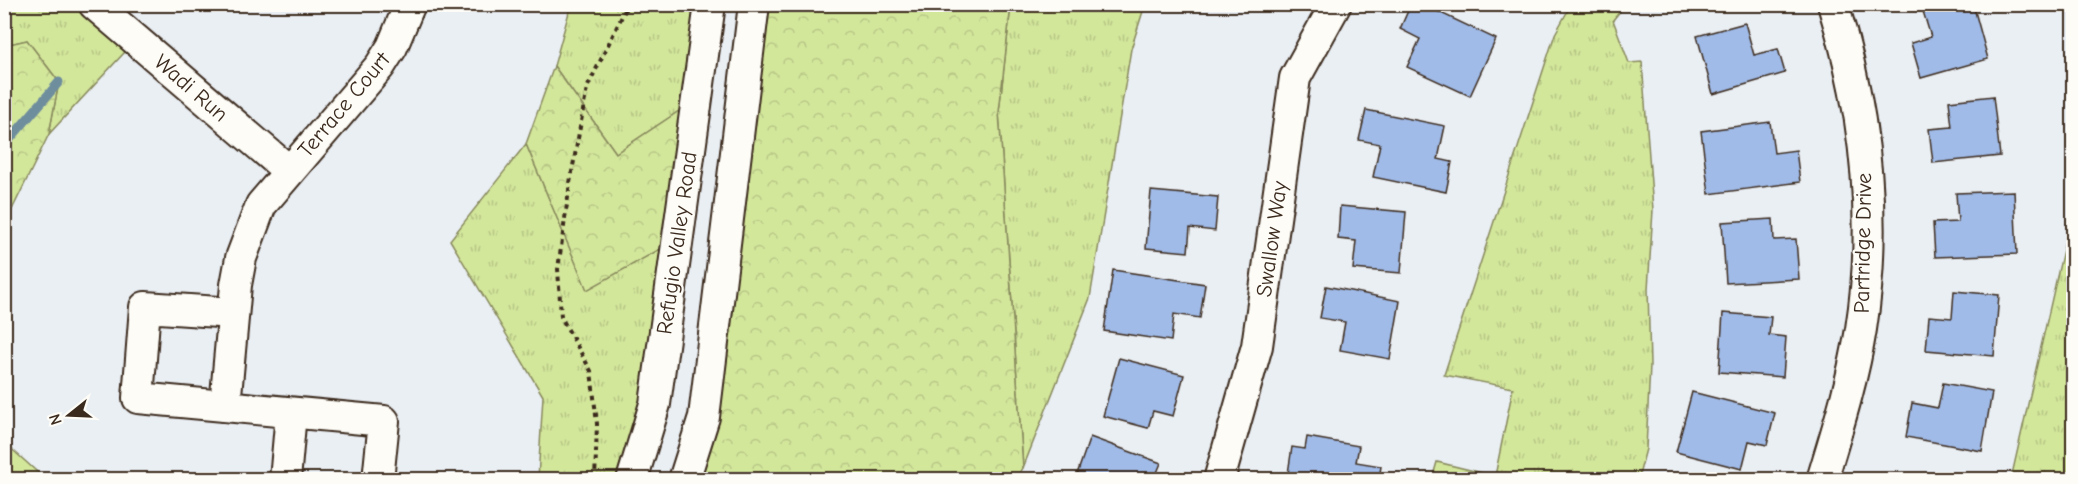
<svg xmlns="http://www.w3.org/2000/svg" width="2078" height="484" font-family="'Comic Neue',sans-serif">
  <defs>
    <pattern id="grass-tufts" width="24" height="20" patternUnits="userSpaceOnUse" patternTransform="scale(1.5)"><rect width="24" height="20" fill="#d3e79b"/><path d="M3 7l-1-3M5 7V3M7 7l1-3M15 17l-1-3M17 17v-4M19 17l1-3" fill="none" stroke="#b6c685"/></pattern>
    <pattern id="forest-crowns" width="20" height="18" patternUnits="userSpaceOnUse" patternTransform="scale(1.5)"><rect width="20" height="18" fill="#d3e79b"/><path d="M2 6a3 3 0 1 1 6 0M12 15a3 3 0 1 1 6 0" fill="none" stroke="#b6c685"/></pattern>
  </defs>
  <rect width="100%" height="100%" fill="#eaeff4"/>
  <filter id="ink" filterUnits="userSpaceOnUse"><feTurbulence type="fractalNoise" baseFrequency=".0167" numOctaves="2"/><feDisplacementMap in="SourceGraphic" scale="12" xChannelSelector="R" yChannelSelector="G"/><feConvolveMatrix kernelMatrix="1 2 1 2 8 2 1 2 1" color-interpolation-filters="sRGB"/></filter>
  <g filter="url(#ink)">
    <g fill="url(#grass-tufts)" stroke="#87885c" stroke-width="1.5">
      <polygon points="4,5 94,5 136,40 49,134 59,82 27,40 5,45"/>
      <polygon points="571,5 710,5 697,99 616,153 554,66"/>
      <polygon points="1011,5 1145,5 1131,49 1090,298 1023,468 999,112"/>
      <polygon points="1571,5 1625,5 1613,20 1629,63 1642,62 1653,210 1648,289 1650,365 1646,449 1638,479 1432,479 1437,462 1495,476 1513,388 1444,375 1555,34"/>
      <polygon points="526,144 587,289 678,239 632,479 538,479 543,396 450,240"/>
      <polygon points="2073,206 2073,479 2011,479"/>
    </g>
    <g fill="url(#forest-crowns)" stroke="#87885c" stroke-width="1.5">
      <polygon points="754,5 1011,5 999,112 1023,468 1016,479 684,480"/>
      <polygon points="27,40 59,82 49,134 5,224 5,45"/>
      <polygon points="554,66 616,153 697,99 678,239 587,290 526,144"/>
      <polygon points="5,443 45,479 5,479"/>
    </g>
    <g fill="none" stroke-linecap="round" stroke-linejoin="round">
      <polyline stroke="#6e8d9d" stroke-width="9" points="4,146 59,82"/>
    </g>
    <g fill="#a0bbe8" stroke="#3b2a1e" stroke-width="1.5">
      <polygon points="1411,4 1422,4 1496,39 1470,96 1407,67 1420,39 1400,29"/>
      <polygon points="1933,4 1973,4 1988,59 1921,78 1911,43 1931,37 1922,8"/>
      <polygon points="1745,23 1754,55 1778,49 1785,73 1713,94 1697,36"/>
      <polygon points="1993,96 2000,156 1933,163 1929,129 1952,127 1949,101"/>
      <polygon points="1366,110 1445,126 1438,159 1452,162 1446,192 1373,177 1380,144 1359,140"/>
      <polygon points="1770,122 1774,153 1796,150 1800,182 1709,194 1701,131"/>
      <polygon points="1151,191 1218,197 1215,231 1190,228 1188,252 1146,248"/>
      <polygon points="2014,191 2017,254 1935,257 1933,223 1958,222 1956,193"/>
      <polygon points="1340,206 1406,212 1401,273 1353,269 1356,241 1338,239"/>
      <polygon points="1773,219 1774,240 1796,239 1799,279 1726,283 1722,222"/>
      <polygon points="1113,270 1205,284 1200,318 1174,314 1171,341 1104,331"/>
      <polygon points="1326,286 1400,301 1390,359 1340,350 1345,322 1320,318"/>
      <polygon points="1954,291 1999,295 1994,356 1926,350 1929,316 1952,318"/>
      <polygon points="1723,313 1771,317 1769,335 1786,337 1783,377 1719,372"/>
      <polygon points="1119,358 1184,375 1173,416 1153,411 1148,428 1103,416"/>
      <polygon points="1943,383 1992,392 1982,451 1906,437 1912,403 1938,408"/>
      <polygon points="1692,392 1775,413 1767,445 1749,441 1742,469 1676,452"/>
      <polygon points="1090,437 1161,463 1154,480 1075,480"/>
      <polygon points="1307,437 1359,446 1356,462 1381,466 1379,480 1287,480 1292,447 1305,449"/>
      <polygon points="1893,474 1936,480 1892,480"/>
    </g>
    <g fill="none" stroke-linecap="round" stroke-linejoin="round">
      <defs>
        <g id="minor">
          <polyline points="94,4 289,171"/>
          <polyline points="233,313 145,307 138,398 384,421 378,480"/>
          <polyline points="225,406 236,285 241,258 261,205 380,66 392,47 410,4"/>
          <polyline points="285,480 291,413"/>
          <polyline points="632,480 655,404 710,4"/>
          <polyline points="684,480 704,417 754,4"/>
          <polyline points="1219,480 1257,346 1295,78 1336,4"/>
          <path d="M1822 480C1837 430 1853 380 1861 329 1878 221 1865 109 1833 4"/>
        </g>
      </defs>
      <use href="#minor" stroke="#3b2a1e" stroke-width="34"/>
      <polyline stroke="#3b2a1e" stroke-width="4" stroke-dasharray="4.5 4.5" stroke-linecap="butt" points="595,480 597,424 591,371 561,317 558,269 570,183 587,88 628,4"/>
      <use href="#minor" stroke="#fdfcf7" stroke-width="30"/>
    </g>
  </g>
  <g text-anchor="middle" dominant-baseline="central" stroke-width="4.5" stroke-linejoin="round" paint-order="stroke">
    <g font-size="22" fill="#3b2a1e" stroke="#fdfcf7">
      <text transform="translate(191 88) rotate(41)">Wadi Run</text>
      <text transform="translate(344 105) rotate(-50)">Terrace Court</text>
      <text transform="translate(1272 239) rotate(-82)">Swallow Way</text>
      <text transform="translate(677 243) rotate(-82)">Refugio Valley Road</text>
      <text transform="translate(1863 243) rotate(-89)">Partridge Drive</text>
    </g>
  </g>
  <rect width="2078" height="484" fill="none" stroke="#fdfcf7" stroke-width="24"/>
  <rect x="12" y="12" width="2054" height="460" fill="none" stroke="#3b2a1e" stroke-width="2" filter="url(#ink)"/>
  <g transform="translate(69 415) rotate(252)" stroke="#fdfcf7" stroke-width="4.5" paint-order="stroke">
  <path d="M0-4.5L10 22L0 15L-10 22Z" fill="#3b2a1e"/>
  <text y="-9" font-size="16" font-weight="bold" text-anchor="middle" fill="#3b2a1e">N</text>
  </g>
</svg>
